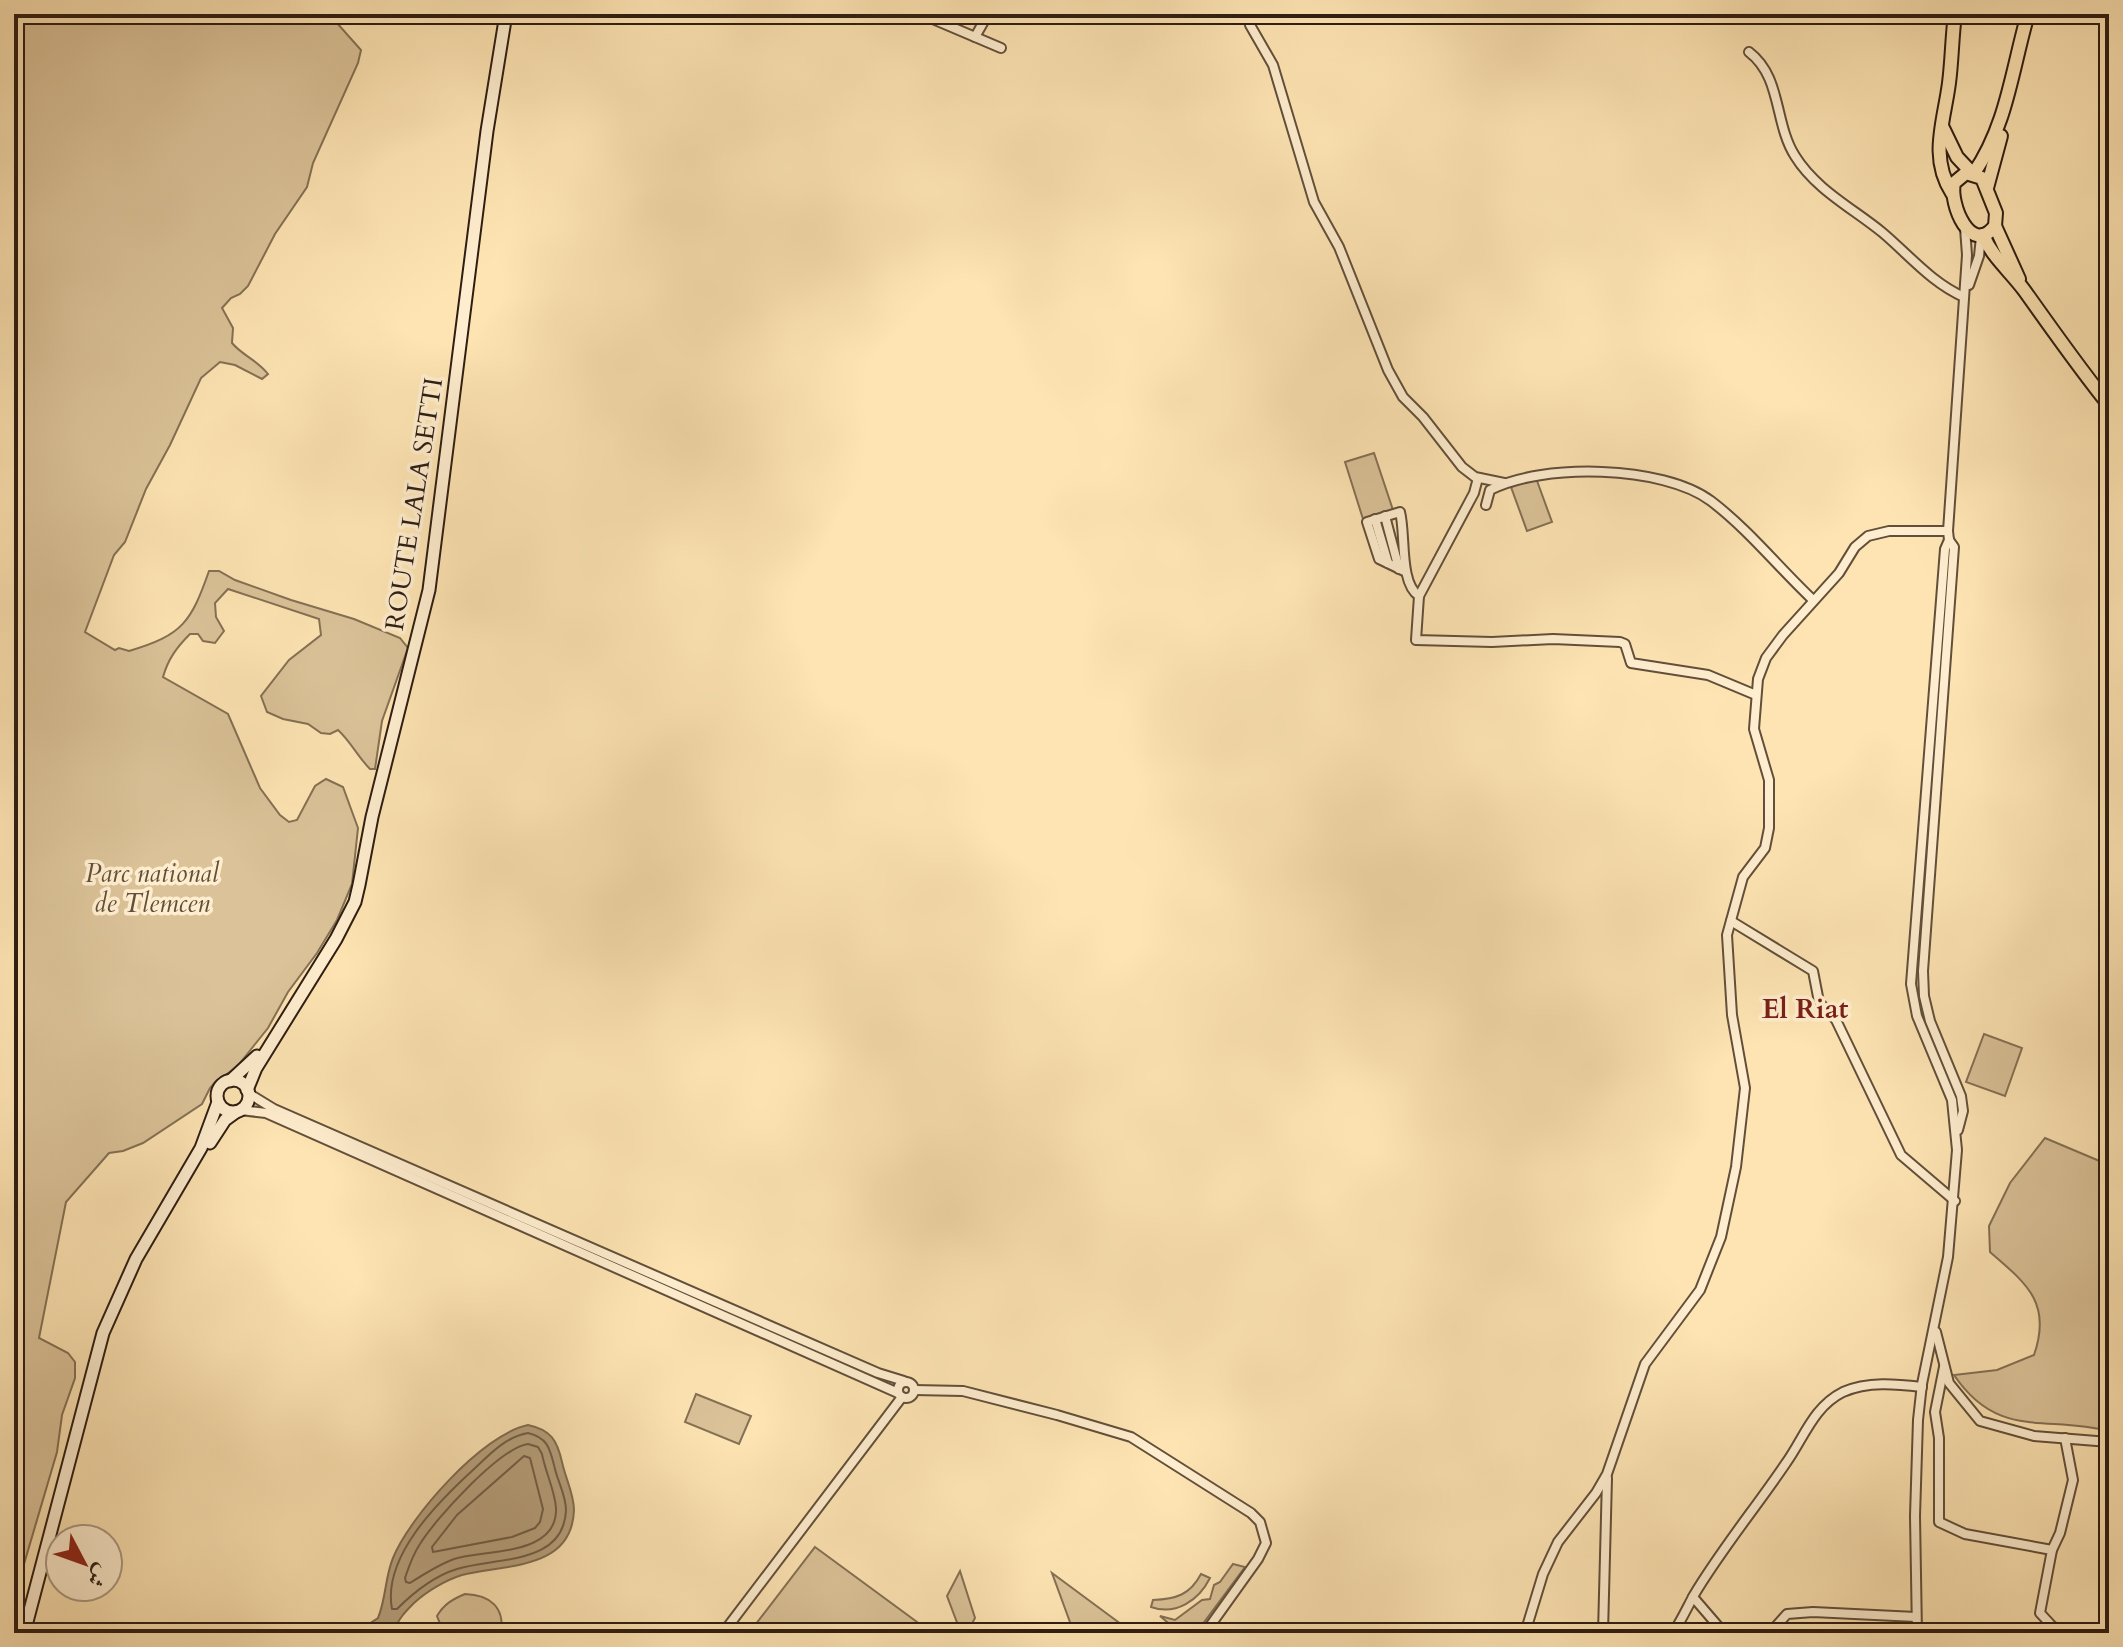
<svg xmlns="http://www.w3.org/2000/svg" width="2123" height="1647" font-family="Cardo,Amiri,serif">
  <rect width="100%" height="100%" fill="#fee4b3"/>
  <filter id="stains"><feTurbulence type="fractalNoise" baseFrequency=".0025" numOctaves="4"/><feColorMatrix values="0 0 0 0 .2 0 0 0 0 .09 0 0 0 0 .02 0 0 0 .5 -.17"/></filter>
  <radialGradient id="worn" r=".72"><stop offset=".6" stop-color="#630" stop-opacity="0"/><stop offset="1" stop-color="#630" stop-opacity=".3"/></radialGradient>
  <g fill="#dbc298" stroke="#847055" stroke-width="2">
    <path d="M14 14H329L361 50 358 63 313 163 307 187 275 234 248 286 240 294 231 298 222 308 233 328 232 343C243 356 256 359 268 374L262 379 235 365 220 362 201 378 170 445 146 489 125 542 114 555 85 632 115 650 119 648 129 651C183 635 191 622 209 571H219L235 580 291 600 354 619 400 638 408 648 382 721 375 769H370C358 757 351 742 338 730L330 734 321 733 308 724 283 719 267 712 261 696 289 660 321 635 319 619 228 589 215 603 216 617 224 631 215 643 203 641 198 634H190C177 647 168 659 163 677L228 714 260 788 280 815 289 822 297 820 315 786 326 779 343 787 358 828 352 884 337 920 317 953 288 992 268 1028 236 1068 216 1081 210 1088 202 1104 143 1143 123 1151 109 1153 66 1202 39 1338 68 1353 75 1362V1378L62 1415 57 1452 14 1598Z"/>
    <polygon points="1374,453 1393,510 1363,519 1345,462"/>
    <polygon points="1536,478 1552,522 1527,531 1511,487"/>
    <polygon points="1984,1034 2022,1048 2005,1096 1966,1082"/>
    <path d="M2045 1138 2109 1165V1431C2045 1415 1998 1440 1954 1375L1997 1370 2034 1355C2052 1303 2027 1284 1990 1252L1989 1226 2010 1183Z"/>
    <polygon points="696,1394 751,1416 739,1444 685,1422"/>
    <polygon points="815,1547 932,1633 749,1633"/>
    <polygon points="1233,1564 1245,1567 1196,1633 1186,1630 1180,1633 1160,1616 1175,1620 1202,1600 1210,1599 1214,1585 1220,1582"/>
    <polygon points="960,1571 975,1618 967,1633 961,1633 947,1596"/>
    <polygon points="1052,1573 1133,1633 1074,1633"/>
    <path d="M1201 1574 1210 1578C1199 1600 1176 1616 1151 1607L1153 1600C1176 1599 1190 1595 1201 1574Z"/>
    <path d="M465 1594C490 1595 505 1607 501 1633H450L441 1626 437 1616C444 1604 453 1599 465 1594Z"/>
  </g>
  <path fill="#b7a07c" stroke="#806c52" stroke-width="2" d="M528 1425C551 1430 557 1440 562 1462 565 1477 574 1494 574 1510 572 1571 504 1564 462 1575 446 1580 427 1591 414 1603 405 1612 397 1620 394 1633H355L378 1618C386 1599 385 1577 393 1558 410 1516 483 1434 528 1425Z"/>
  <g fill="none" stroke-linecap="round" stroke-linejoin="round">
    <g stroke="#725e47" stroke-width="2">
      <path d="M528 1433C549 1438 550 1450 555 1469 558 1482 566 1496 566 1510 564 1566 494 1557 457 1569 434 1576 414 1592 397 1609H392C382 1557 438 1502 473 1470 489 1455 505 1437 528 1433Z"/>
      <path d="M528 1444 538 1447 542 1454C545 1471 555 1491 556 1508 558 1557 484 1549 454 1559 438 1565 424 1574 410 1583L406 1582 405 1578C409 1566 413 1554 420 1544 436 1518 500 1448 528 1444Z"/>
      <polygon points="524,1456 530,1458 543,1509 540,1522 535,1528 512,1537 433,1552 432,1547 457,1515"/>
    </g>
    <defs>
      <g id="minor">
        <polyline points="921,14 1001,48"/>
        <polyline points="1247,14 1250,25 1273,65 1314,202 1339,247 1388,370 1403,397 1423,417 1462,467 1475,477 1504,483"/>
        <polyline points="975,37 988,14"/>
        <path d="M1749 52C1782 77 1774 123 1795 156 1816 190 1854 209 1883 233 1910 256 1932 283 1964 297"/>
        <polyline points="1969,285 1979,256 1981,237"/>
        <polyline points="1478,478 1474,493 1419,596 1416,640 1492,642 1553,639 1620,642 1625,644 1631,663 1708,675 1756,695"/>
        <path d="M1486 505 1490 490C1542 463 1663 465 1711 501 1749 530 1779 568 1813 600"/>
        <polyline points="1385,516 1399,569"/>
        <polyline points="1375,519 1388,563"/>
        <path d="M1406 572 1379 559 1367 522 1400 512C1406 534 1399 583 1419 596"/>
        <polyline points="1731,921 1813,971 1819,1002 1836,1020 1901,1155 1955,1201"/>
        <polyline points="248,1093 274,1109 878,1373 904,1381"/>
        <polyline points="240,1110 266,1113 898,1393"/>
        <polyline points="1958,1130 1963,1111 1961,1096 1930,1021 1924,996 1923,971 1954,547 1949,540 1948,531 1967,255 1965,228"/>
        <polyline points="1936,1332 1949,1383 1980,1421 2034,1436 2109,1442"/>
        <polyline points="1944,1367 1935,1412 1939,1438 1939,1522 1965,1534 2052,1550 2040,1613 2053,1627 2072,1633"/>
        <circle cx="906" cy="1390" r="8"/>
        <polyline points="914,1390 963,1391 1057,1415 1131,1437 1251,1513 1260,1522 1266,1543 1258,1559 1205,1633"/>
        <polyline points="2052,1550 2060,1533 2073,1480 2065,1438"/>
        <polyline points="1693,1597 1724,1633"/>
        <polyline points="723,1633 902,1397"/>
        <polyline points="1525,1633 1543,1574 1558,1542 1596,1493 1607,1474 1645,1364 1700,1290 1721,1237 1736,1167 1745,1088 1732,1015 1727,935 1743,877 1765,848 1769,828 1769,780 1754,729 1758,679 1766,658 1783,635 1839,573 1855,547 1868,536 1889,531 1948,531"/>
        <polyline points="1603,1633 1607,1478"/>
        <path d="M1673 1633C1681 1621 1687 1608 1694 1595 1720 1551 1757 1506 1786 1463 1804 1438 1813 1407 1843 1392 1868 1381 1896 1384 1922 1387"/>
        <polyline points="1770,1633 1787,1614 1813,1612 1916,1617"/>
        <polyline points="1917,1633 1915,1516 1918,1420 1922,1384 1948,1257 1957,1150 1952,1100 1917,1016 1911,984 1945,549 1949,540"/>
      </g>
      <g id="secondary">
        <circle cx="233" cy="1096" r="16"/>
        <polyline points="230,1081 257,1056"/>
        <polyline points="247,1090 256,1068 336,939 355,902 359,885 372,817 429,590 487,131 506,14"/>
        <polyline points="210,1143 225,1120 236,1112"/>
        <polyline points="24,1633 103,1333 136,1259 201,1148 218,1102"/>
      </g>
      <g id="primary">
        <polyline points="1942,126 1957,157 1972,173"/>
        <path d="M1966 173 1982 178 1996 213 1995 226C1971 257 1949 204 1954 183Z"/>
        <path d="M1952 193C1929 157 1944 122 1949 83 1952 60 1952 37 1955 14"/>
        <polyline points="1995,226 2019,279"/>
        <path d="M1983 235C1992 257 2010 271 2024 290 2052 329 2079 368 2109 405"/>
      </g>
      <g id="trunk">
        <path d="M1974 173C2007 125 2012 69 2028 14"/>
        <polyline points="1987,188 2001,136"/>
      </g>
    </defs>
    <use href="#minor" stroke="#624f3a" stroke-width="12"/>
    <use href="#secondary" stroke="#2e1d12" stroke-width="15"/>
    <use href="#primary" stroke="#2e1d12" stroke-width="16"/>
    <use href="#trunk" stroke="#2e1d12" stroke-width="16"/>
    <use href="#minor" stroke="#feedce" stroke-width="8"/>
    <use href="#secondary" stroke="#feedce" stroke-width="11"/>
    <use href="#primary" stroke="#fee4b3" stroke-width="12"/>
    <use href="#trunk" stroke="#fee4b3" stroke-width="12"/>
  </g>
  <g text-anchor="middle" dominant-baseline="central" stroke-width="7" stroke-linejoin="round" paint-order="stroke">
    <g font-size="26" fill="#2e1d12" stroke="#feedce">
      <text transform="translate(414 504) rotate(-81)">ROUTE LALA SETTI</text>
    </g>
    <g font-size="26" font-style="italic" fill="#624f3a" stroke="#feedce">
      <text x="152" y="873">Parc national<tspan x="152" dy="30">de Tlemcen</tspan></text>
    </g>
    <g font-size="28" font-weight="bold" fill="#7a1f14" stroke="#feedce">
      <text x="1805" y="1009">El Riat</text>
    </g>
  </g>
  <rect width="2123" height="1647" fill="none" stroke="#fee4b3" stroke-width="48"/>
  <rect x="16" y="16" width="2091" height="1615" fill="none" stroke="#2e1d12" stroke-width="4"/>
  <rect x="24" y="24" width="2075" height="1599" fill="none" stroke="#2e1d12" stroke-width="2"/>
  <g transform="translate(84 1563) rotate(131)"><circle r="38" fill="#feedce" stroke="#ab9a83" stroke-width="2"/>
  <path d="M0-6L14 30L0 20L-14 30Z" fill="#8f2418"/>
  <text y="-12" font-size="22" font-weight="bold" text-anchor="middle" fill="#2e1d12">ش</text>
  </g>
  <rect width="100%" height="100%" filter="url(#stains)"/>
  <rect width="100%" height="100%" fill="url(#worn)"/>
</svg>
